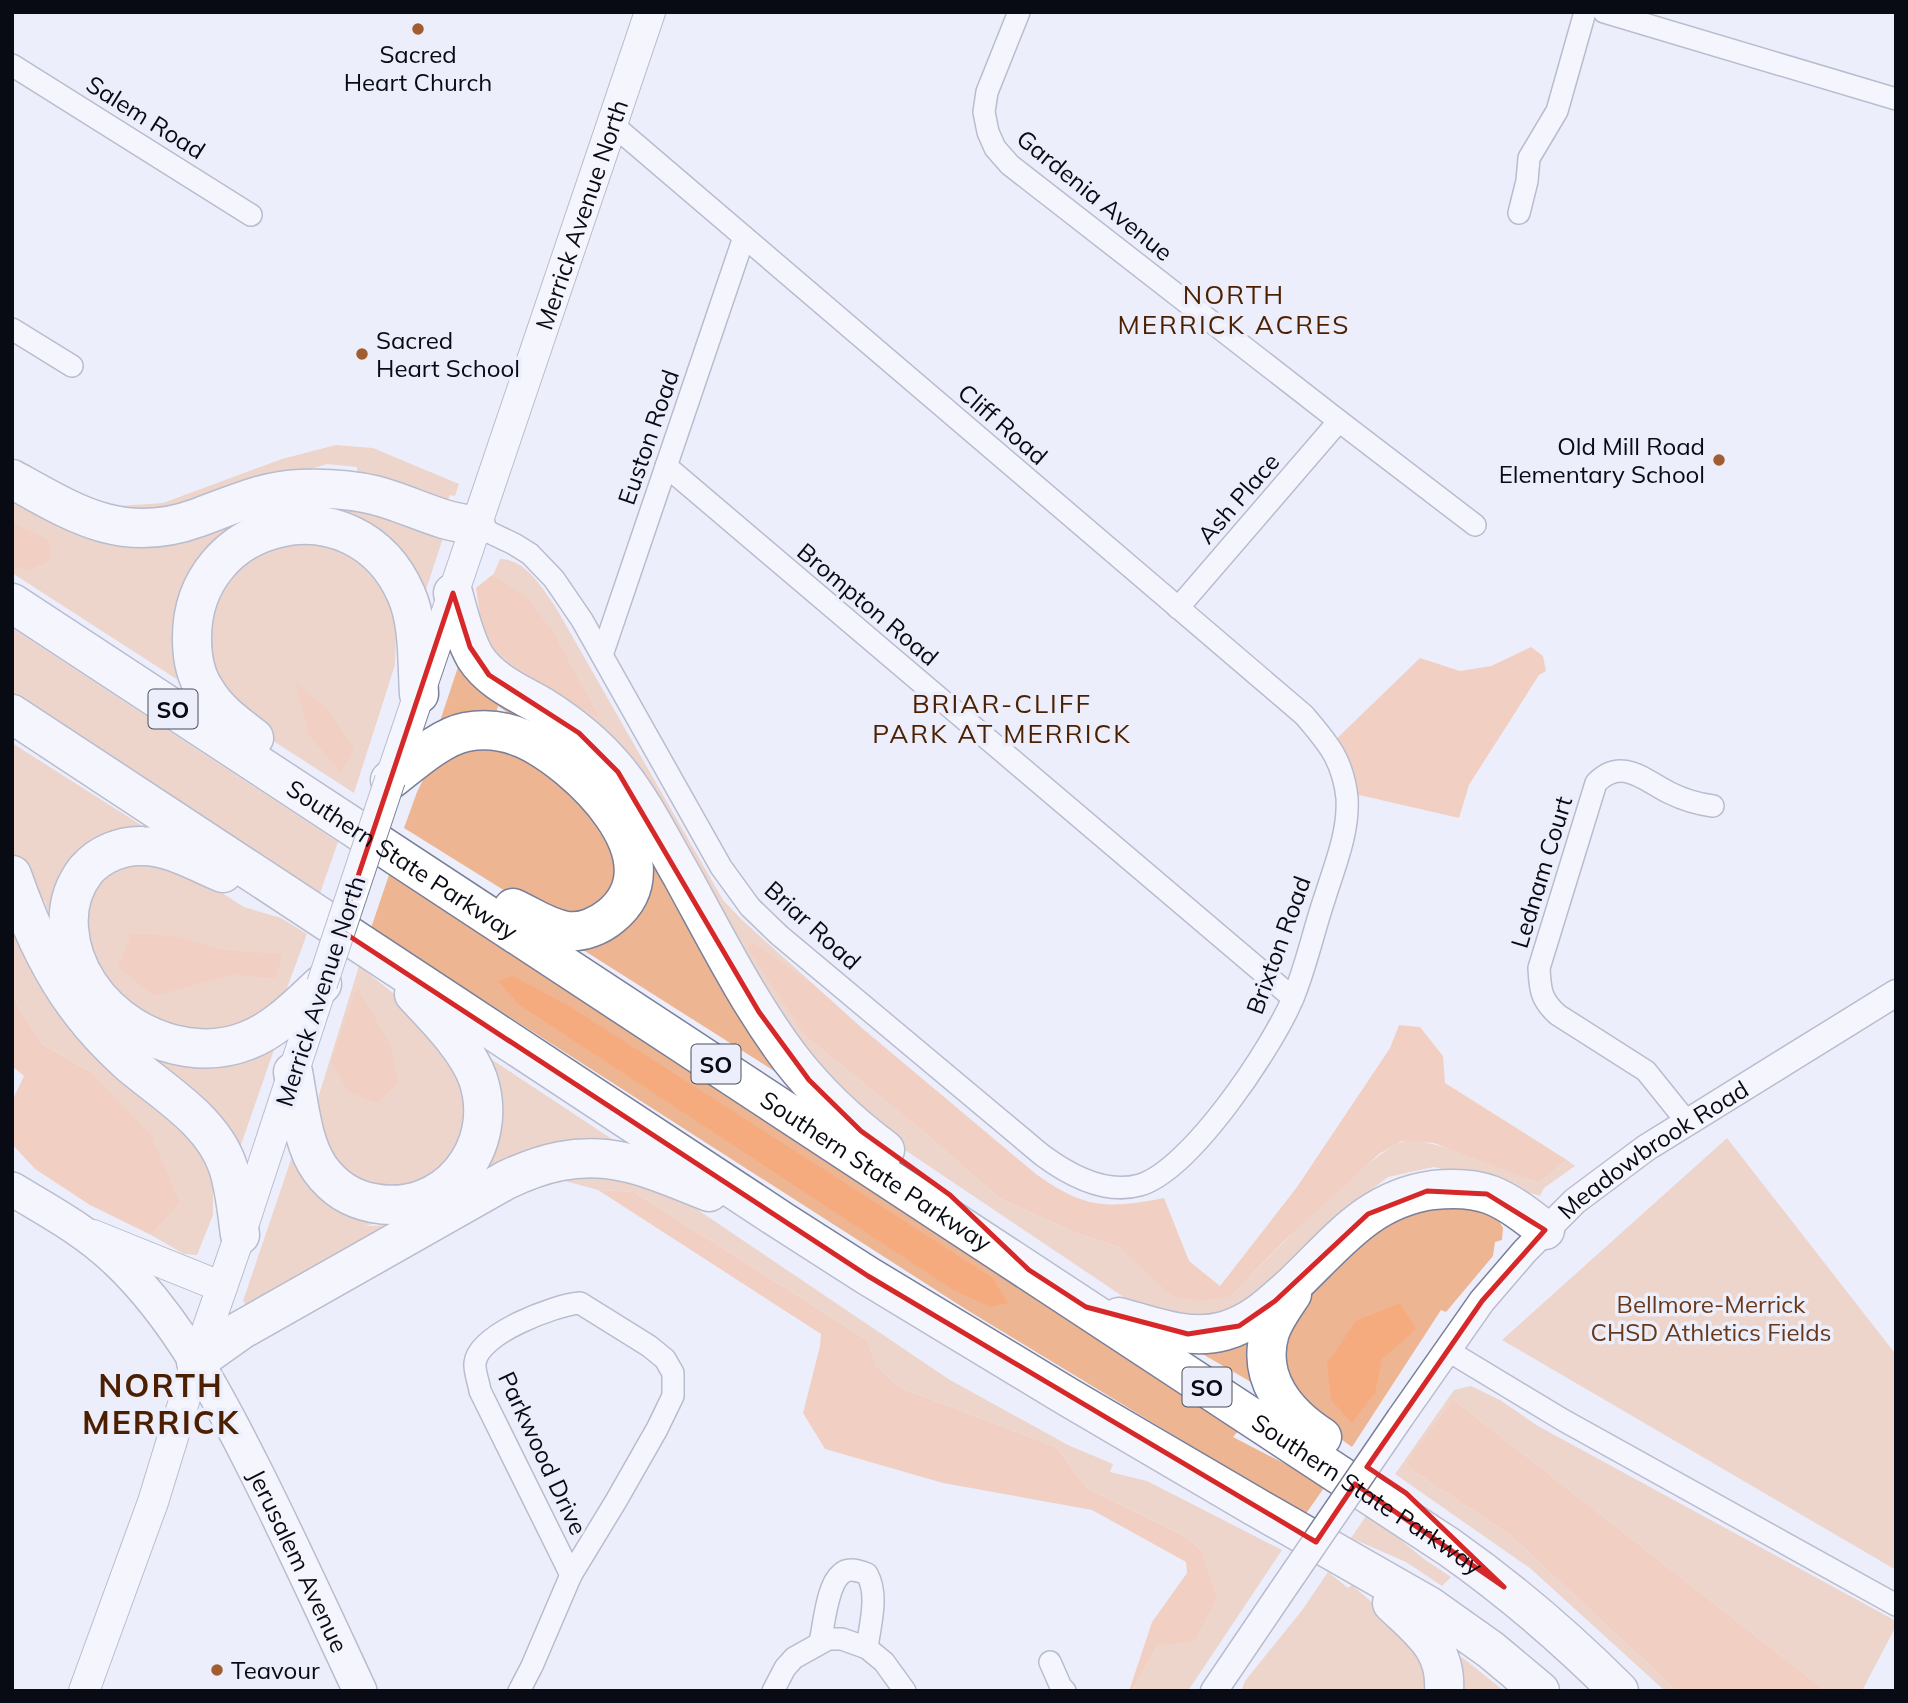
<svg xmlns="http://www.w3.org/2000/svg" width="1908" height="1703" font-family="Mulish,sans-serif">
  <rect width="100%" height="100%" fill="#eceffb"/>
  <g fill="#eeb593">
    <polygon points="336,445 373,448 459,484 455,496 450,495 447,503 357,480 357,467 327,464 172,512 102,512 73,497 118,506 163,503 282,459"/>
    <polygon points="12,488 72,522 107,545 110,535 344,498 443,538 420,608 402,567 260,519 209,546 215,553 184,673 178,680 12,573"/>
    <polygon points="288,535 343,541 384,571 397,610 395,665 354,793 244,722 206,653 209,604 233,563"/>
    <path d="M500 559C526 559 542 588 555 606L723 900 741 919 812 983 751 942 805 1036 926 1134 999 1198 1076 1233 1119 1247 1146 1270 1230 1297C1255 1271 1379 1142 1406 1141 1446 1141 1501 1168 1539 1183L1567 1160 1575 1166 1544 1188 1540 1196 1492 1181 1434 1167 1388 1177 1325 1225 1250 1307 1213 1323 1146 1312 896 1144 784 1031 634 774 498 668 478 626 481 603Z"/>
    <polygon points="12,628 338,842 319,896 12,693"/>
    <polygon points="461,658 579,764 498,706 494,719 439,724"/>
    <polygon points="12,743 141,825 138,837 54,910 47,910 45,901 32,906 12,848"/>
    <polygon points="507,744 548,767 617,850 621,878 600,908 569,921 542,914 404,828 417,792 428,770 455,751"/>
    <polygon points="656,852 798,1086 569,941"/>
    <polygon points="141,854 183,868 244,907 281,918 307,934 284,996 242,1027 192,1034 146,1021 84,953 79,903 100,869"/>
    <polygon points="390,872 1239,1430 1233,1437 1326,1485 1305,1515 967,1310 371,928"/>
    <polygon points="12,907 209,1153 213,1183 213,1215 197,1255 184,1254 151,1235 180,1204 89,1071 42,1044 17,1005 12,980"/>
    <polygon points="359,966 412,1008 456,1057 475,1106 468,1148 408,1193 339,1175 315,1121 318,1098"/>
    <polygon points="276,1044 235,1162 147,1067 155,1050"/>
    <polygon points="491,1059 627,1149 523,1162 517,1154 460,1191 482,1064"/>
    <polygon points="1727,1138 1894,1352 1896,1352 1896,1570 1502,1340"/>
    <polygon points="297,1142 388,1220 365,1226 391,1225 251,1311 243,1301"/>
    <polygon points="643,1173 950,1380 1068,1445 1113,1464 1110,1472 1147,1481 1282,1550 1188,1691 1132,1691 1158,1645 1200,1549 1182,1535 1087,1488 1056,1447 901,1388 877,1367 867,1340 634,1192 598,1190 540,1174"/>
    <polygon points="1429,1200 1493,1210 1503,1228 1502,1240 1495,1242 1493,1256 1446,1312 1441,1310 1352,1447 1300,1410 1280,1379 1279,1333 1296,1304 1382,1216"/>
    <polygon points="1260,1326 1256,1383 1251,1382 1185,1344"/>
    <polygon points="1471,1386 1500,1400 1538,1426 1896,1621 1896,1626 1862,1691 1826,1691 1453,1399 1410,1469 1511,1536 1677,1691 1665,1691 1531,1569 1395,1474 1454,1390"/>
    <polygon points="1368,1513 1424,1559 1451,1577 1442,1586 1406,1562 1351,1538"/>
    <polygon points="1328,1572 1348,1588 1352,1585 1412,1637 1431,1691 1241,1691 1245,1681 1303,1609"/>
    <polygon points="1457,1657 1463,1658 1504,1691 1452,1691"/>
  </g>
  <g fill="#f6ab7f">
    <polygon points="12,523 49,540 50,561 28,570 12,565"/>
    <polygon points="492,575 525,595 553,632 600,719 517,668 483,638 476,588"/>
    <polygon points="1531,647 1543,656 1546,671 1539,675 1469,785 1459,818 1346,792 1330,745 1420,658 1460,671 1491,666"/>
    <polygon points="296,683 327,709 354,748 341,773 309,735"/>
    <polygon points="131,934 175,936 222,950 282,954 276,978 234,975 205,982 155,996 118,967"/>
    <path d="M751 941 812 983 862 1028 1036 1174C1085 1209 1106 1209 1164 1198L1189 1261 1220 1286 1297 1187 1390 1048 1399 1025 1420 1027 1443 1056 1445 1083 1567 1160 1539 1183 1434 1143 1402 1141 1379 1154 1282 1243 1230 1297 1198 1301 1172 1296 1119 1247 1076 1233 999 1198 926 1134 805 1036 748 949Z"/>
    <polygon points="513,976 569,1006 993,1278 1008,1303 991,1307 955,1291 518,1004 498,981"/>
    <polygon points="12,980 17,1005 42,1044 89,1071 151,1135 180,1204 151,1235 90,1205 35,1169 12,1144 12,1101 24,1076 12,1066"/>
    <polygon points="357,987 391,1046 398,1082 377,1103 348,1092 331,1062"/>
    <polygon points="598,1190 634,1192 867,1340 877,1367 901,1388 1056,1447 1087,1488 1182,1535 1200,1549 1217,1597 1194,1642 1158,1645 1132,1691 1129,1691 1152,1622 1187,1573 1186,1562 1092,1510 943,1483 825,1449 803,1413 820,1346 821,1334"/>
    <polygon points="1400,1303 1416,1329 1382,1359 1375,1393 1352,1423 1331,1400 1327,1364 1356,1321"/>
    <polygon points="1453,1399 1826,1691 1677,1691 1511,1536 1410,1469 1407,1462"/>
  </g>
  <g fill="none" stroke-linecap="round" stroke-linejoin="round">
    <defs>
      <g id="minor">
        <polyline points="1019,12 987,92 984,112 988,132 995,148 1010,165 1339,421 1475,525"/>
        <polyline points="1604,12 1896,99"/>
        <polyline points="12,65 251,215"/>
        <polyline points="1519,213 1527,181 1529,158 1557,111 1585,12"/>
        <polyline points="12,329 72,366"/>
        <polyline points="666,466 1293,998"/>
        <path d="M476 526 514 544 530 554 554 579 582 620 721 867 750 907 779 935 1042 1155C1069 1175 1105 1195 1140 1185 1191 1170 1273 1046 1293 998 1306 967 1314 929 1325 897 1335 865 1349 832 1347 798 1343 760 1328 743 1304 715L612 124"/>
        <polyline points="1178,608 1339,421"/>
        <polyline points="602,655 744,237"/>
        <path d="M1687 1122 1646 1071 1558 1015C1541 1000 1540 990 1539 968L1596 783C1622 756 1645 781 1670 793 1684 800 1698 804 1713 806"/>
        <path d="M580 1303 649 1346 665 1359 673 1373V1396L657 1429 616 1501 571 1575 480 1391C479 1383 474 1371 475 1363 478 1334 554 1305 580 1303Z"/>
        <polyline points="1447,1350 1563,1420 1896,1605"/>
        <path d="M820 1642C824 1625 827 1585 841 1574 848 1567 860 1571 867 1574 879 1595 870 1624 867 1648"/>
        <polyline points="1050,1662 1061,1687 1065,1691"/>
        <polyline points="519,1691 532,1666 571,1575"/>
        <polyline points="773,1691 785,1668 794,1658 828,1639 842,1639 867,1648 884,1662 905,1691"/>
      </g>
      <g id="tertiary">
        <path id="s1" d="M1400 1418 1482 1301 1525 1251 1575 1201 1646 1148 1896 993"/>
        <polyline points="1214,1691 1277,1598"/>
      </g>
      <g id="secondary">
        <path id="s2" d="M390 780 650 12"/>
        <polyline points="93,1235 222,1287"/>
        <polyline points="84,1691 153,1502 196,1362 240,1235 322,985"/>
      </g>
      <g id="primary">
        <path id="s3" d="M12 1189C49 1211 86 1231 117 1261 178 1319 220 1400 257 1474 293 1546 326 1618 360 1691"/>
      </g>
      <g id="motorway">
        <path d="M12 479C75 514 123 545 197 518 230 506 264 490 300 489 325 488 349 489 374 495 398 501 421 512 444 519 454 522 465 524 476 526"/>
        <path d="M453 593C459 614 464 638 475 657 491 682 519 693 543 707 570 724 595 744 615 768 642 800 661 840 682 876 716 938 748 1002 790 1058 817 1093 850 1124 885 1150"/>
        <path id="s4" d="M12 603 1449 1547C1510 1590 1566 1638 1619 1691"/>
        <polyline points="12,714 782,1221 868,1276 1068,1397 1254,1506 1429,1606 1491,1650 1540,1691"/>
        <path d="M254 738C236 724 216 710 205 690 195 675 192 656 192 639 191 517 356 479 406 594 419 622 417 663 419 694"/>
        <path d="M390 780C411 764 440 737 466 732 486 728 506 731 524 739 576 762 680 860 611 916 599 926 582 933 567 931 547 928 531 916 513 908"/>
        <path d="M223 873C198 863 171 846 143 846 122 845 100 854 86 870 72 888 67 907 69 929 75 1010 171 1070 246 1041 276 1030 299 1005 322 984"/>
        <path d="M12 875C31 929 54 981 92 1025 104 1039 116 1051 129 1063 164 1093 213 1121 228 1167 235 1188 237 1213 240 1235"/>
        <path d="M293 1072C299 1103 302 1144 320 1169 333 1187 351 1199 373 1203 445 1217 501 1148 478 1079 467 1048 436 1018 414 994"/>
        <path d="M1292 1294C1284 1306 1275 1318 1270 1332 1256 1378 1286 1414 1322 1437"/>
        <path d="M1119 1317C1153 1326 1189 1341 1224 1331 1253 1323 1273 1303 1294 1284 1338 1242 1369 1199 1433 1190 1453 1188 1473 1188 1491 1195 1511 1203 1528 1217 1545 1230"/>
        <path d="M196 1362 241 1330 506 1180C588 1141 631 1160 709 1192"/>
        <path d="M1392 1603C1420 1630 1447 1648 1444 1691"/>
      </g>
    </defs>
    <use href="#minor" stroke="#797f99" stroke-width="24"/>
    <use href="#tertiary" stroke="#797f99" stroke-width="29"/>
    <use href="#secondary" stroke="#797f99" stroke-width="32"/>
    <use href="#primary" stroke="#797f99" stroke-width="36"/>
    <use href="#motorway" stroke="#797f99" stroke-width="41"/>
    <use href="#minor" stroke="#fff" stroke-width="21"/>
    <use href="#tertiary" stroke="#fff" stroke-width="26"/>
    <use href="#secondary" stroke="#fff" stroke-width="30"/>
    <use href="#primary" stroke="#fff" stroke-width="33"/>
    <use href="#motorway" stroke="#fff" stroke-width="38"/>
    <defs>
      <polyline id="tertiary-bridge" points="1277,1598 1400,1418"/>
      <polyline id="secondary-bridge" points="322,984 390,780"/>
    </defs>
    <use href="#tertiary-bridge" stroke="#797f99" stroke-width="29" stroke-linecap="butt"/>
    <use href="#secondary-bridge" stroke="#797f99" stroke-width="32" stroke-linecap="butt"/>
    <use href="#tertiary-bridge" stroke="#fff" stroke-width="26"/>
    <use href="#secondary-bridge" stroke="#fff" stroke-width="30"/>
  </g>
  <path d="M0 0H1908V1703H0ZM453 593 470 647 489 675 579 733 618 772 759 1012 809 1080 861 1131 950 1195 1029 1270 1086 1307 1188 1334 1239 1326 1275 1301 1368 1214 1427 1191 1487 1194 1545 1230 1482 1301 1367 1467 1406 1493 1504 1587 1355 1484 1316 1542 868 1276 340 930Z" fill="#eceffb" fill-opacity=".55" fill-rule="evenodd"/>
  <path fill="none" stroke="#d62828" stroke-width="5" stroke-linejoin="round" d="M453 593 470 647 489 675 579 733 618 772 759 1012 809 1080 861 1131 950 1195 1029 1270 1086 1307 1188 1334 1239 1326 1275 1301 1368 1214 1427 1191 1487 1194 1545 1230 1482 1301 1367 1467 1406 1493 1504 1587 1355 1484 1316 1542 868 1276 340 930Z"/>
  <g fill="#a15c30" stroke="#eceffb" stroke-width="2.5">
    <circle cx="418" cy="29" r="7"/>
    <circle cx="362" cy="354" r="7"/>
    <circle cx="1719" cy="460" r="7"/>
    <circle cx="217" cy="1670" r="7"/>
  </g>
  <g text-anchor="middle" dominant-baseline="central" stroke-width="7" stroke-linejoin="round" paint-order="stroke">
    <g fill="#eceffb" stroke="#4d4f59" stroke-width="2">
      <rect x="148.5" y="689.5" width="49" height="39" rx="5"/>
      <rect x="691.5" y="1044.5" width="49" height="39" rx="5"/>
      <rect x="1182.5" y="1367.5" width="49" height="39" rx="5"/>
    </g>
    <g font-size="23" font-weight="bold" fill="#090b14">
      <text x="173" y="709">SO</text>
      <text x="716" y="1064">SO</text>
      <text x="1207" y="1387">SO</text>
    </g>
    <g font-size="24" fill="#090b14" stroke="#eceffb" text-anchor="start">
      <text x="418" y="54" text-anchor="middle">Sacred<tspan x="418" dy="28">Heart Church</tspan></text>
      <text x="376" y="340">Sacred<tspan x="376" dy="28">Heart School</tspan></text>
      <text x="1705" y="446" text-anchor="end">Old Mill Road<tspan x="1705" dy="28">Elementary School</tspan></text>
      <text x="231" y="1670">Teavour</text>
    </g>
    <g font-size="24" fill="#090b14" stroke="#eceffb">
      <text transform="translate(146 117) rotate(32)">Salem Road</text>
      <text transform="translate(1095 195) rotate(39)">Gardenia Avenue</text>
      <text stroke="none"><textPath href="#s2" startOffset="597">Merrick Avenue North</textPath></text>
      <text transform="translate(1003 424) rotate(41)">Cliff Road</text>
      <text transform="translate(648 437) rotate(-71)">Euston Road</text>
      <text transform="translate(1238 498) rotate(-49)">Ash Place</text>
      <text transform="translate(868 604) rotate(40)">Brompton Road</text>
      <text stroke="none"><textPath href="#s4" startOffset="467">Southern State Parkway</textPath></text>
      <text transform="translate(1541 872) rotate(-73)">Lednam Court</text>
      <text transform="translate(813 925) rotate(42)">Briar Road</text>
      <text transform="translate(1278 945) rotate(-70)">Brixton Road</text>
      <text transform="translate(320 991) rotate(-72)">Merrick Avenue North</text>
      <text stroke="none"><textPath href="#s1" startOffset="373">Meadowbrook Road</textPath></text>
      <text stroke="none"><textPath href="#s4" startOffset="1034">Southern State Parkway</textPath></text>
      <text transform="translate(543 1453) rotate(65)">Parkwood Drive</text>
      <text stroke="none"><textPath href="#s4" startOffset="1622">Southern State Parkway</textPath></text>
      <text stroke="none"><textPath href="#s3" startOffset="480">Jerusalem Avenue</textPath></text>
    </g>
    <g font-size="24" fill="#683818" stroke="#eceffb">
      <text x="1711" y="1304">Bellmore-Merrick<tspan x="1711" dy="28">CHSD Athletics Fields</tspan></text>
    </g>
    <g font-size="26" letter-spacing="2" fill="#4c1f00" stroke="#eceffb">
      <text x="1234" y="294">NORTH<tspan x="1234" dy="30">MERRICK ACRES</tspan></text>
      <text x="1002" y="703">BRIAR-CLIFF<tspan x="1002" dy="30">PARK AT MERRICK</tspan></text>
    </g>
    <g font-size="32" font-weight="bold" letter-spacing="2" fill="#4c1f00" stroke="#eceffb">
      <text x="161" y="1385">NORTH<tspan x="161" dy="37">MERRICK</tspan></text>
    </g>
  </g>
  <rect width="1908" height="1703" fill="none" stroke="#090b14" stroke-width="28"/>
</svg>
